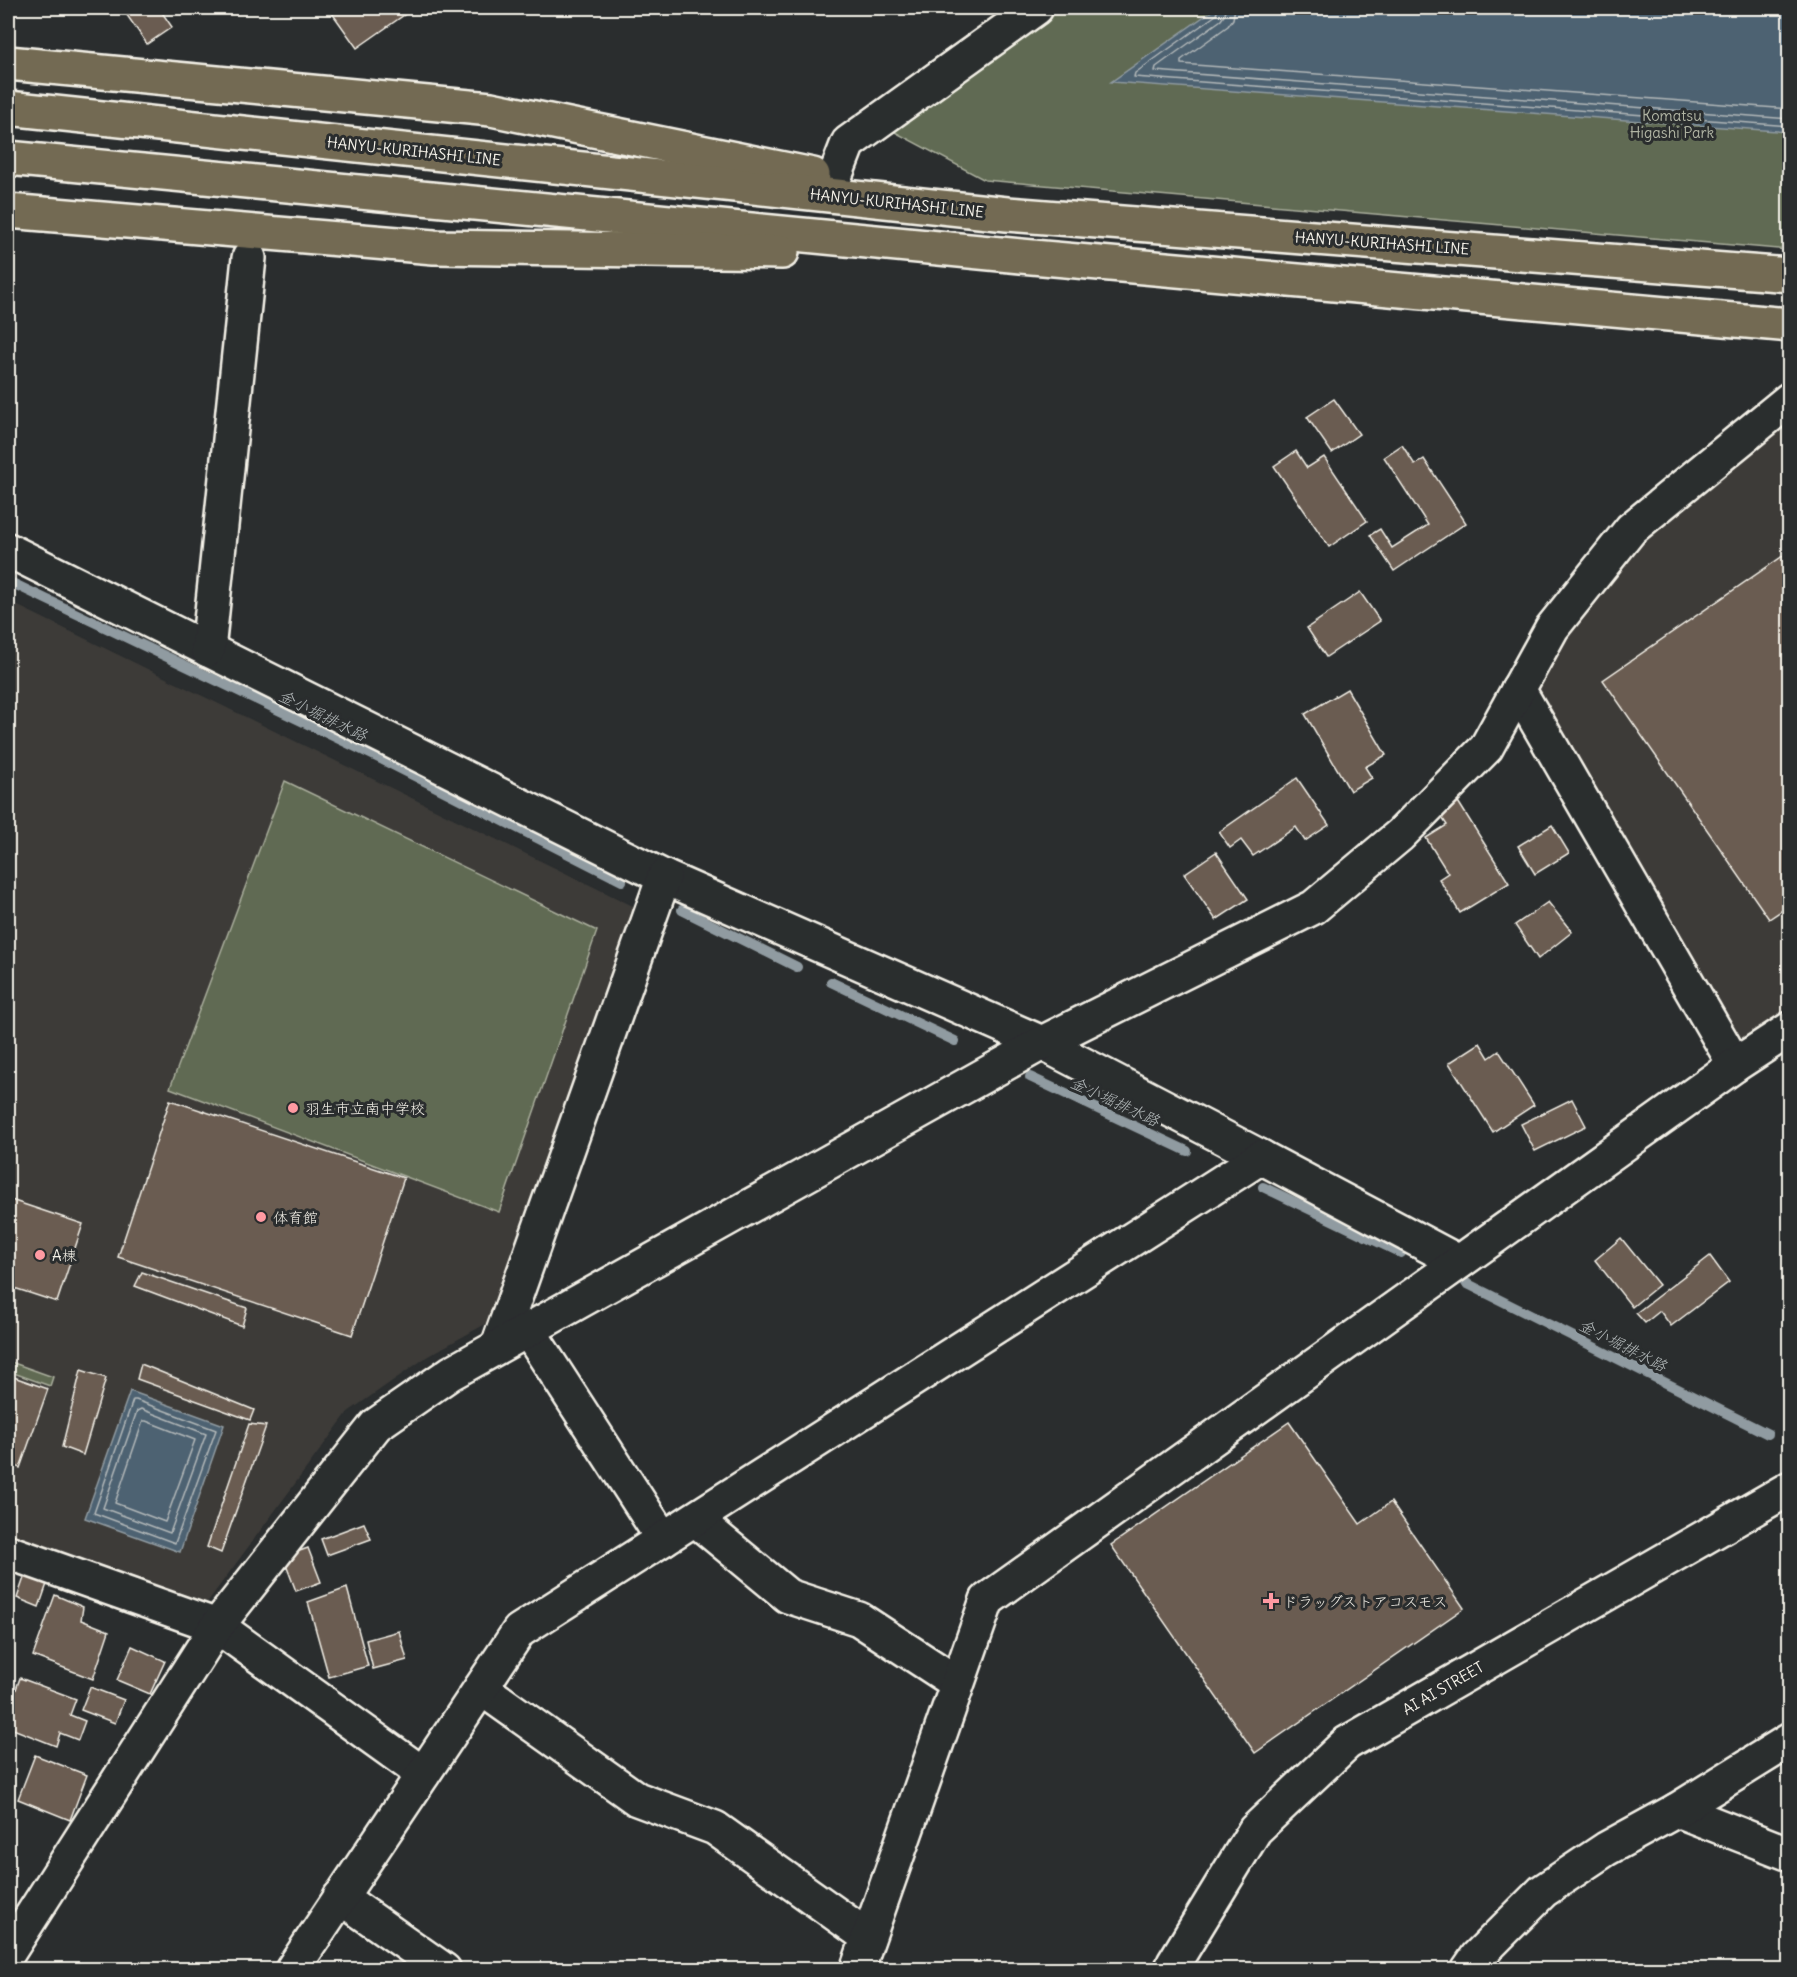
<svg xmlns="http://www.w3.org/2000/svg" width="1797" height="1977" font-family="Delius,'Klee One',sans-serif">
  <rect width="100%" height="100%" fill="#2a2d2e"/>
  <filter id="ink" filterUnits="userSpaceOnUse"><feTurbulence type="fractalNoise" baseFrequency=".0167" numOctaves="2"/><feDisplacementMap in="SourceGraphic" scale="12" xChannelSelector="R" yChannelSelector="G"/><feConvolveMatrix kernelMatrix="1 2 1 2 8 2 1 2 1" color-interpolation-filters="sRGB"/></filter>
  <g filter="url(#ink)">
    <g fill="#3d3b38">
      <polygon points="1789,399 1789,1029 1742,1060 1518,689 1552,628"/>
      <polygon points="8,601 641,910 516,1307 428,1356 348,1412 203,1608 8,1537"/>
    </g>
    <g fill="#606b52" stroke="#aaae9d" stroke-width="1.5">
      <polygon points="1061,8 1789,8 1789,250 985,180 889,129"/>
      <polygon points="285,781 597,931 499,1212 170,1088"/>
      <polygon points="8,1361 53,1377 50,1386 8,1371"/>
    </g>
    <g fill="#4e6272" stroke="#909ba1" stroke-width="1.5">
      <polygon points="1216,8 1789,8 1789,132 1111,82"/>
      <polygon points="130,1391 224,1425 180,1552 85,1518"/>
    </g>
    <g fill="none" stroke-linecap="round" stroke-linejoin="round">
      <g stroke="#b2b8b9" stroke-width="1.5">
        <polyline points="1218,8 1216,15 1135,73 1134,77 1790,126"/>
        <polyline points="1226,8 1225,14 1221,20 1156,67 1155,71 1790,119"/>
        <polyline points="1235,8 1233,19 1228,26 1181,60 1181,64 1790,109"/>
        <polygon points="133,1400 136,1400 216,1430 175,1543 94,1513"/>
        <polygon points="141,1409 206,1434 170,1533 103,1508 137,1411"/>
        <polygon points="143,1421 146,1421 195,1440 165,1522 115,1503"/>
      </g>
      <g stroke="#909ba1" stroke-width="10">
        <polyline points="8,581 383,760 622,881"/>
        <polyline points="682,910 797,967"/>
        <polyline points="831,982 955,1041"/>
        <polyline points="1030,1077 1187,1151"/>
        <polyline points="1263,1187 1401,1253"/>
        <polyline points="1466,1283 1768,1434"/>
      </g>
    </g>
    <g fill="#6a5b51" stroke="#f4f1e8" stroke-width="1.5">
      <polygon points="122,8 159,8 172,27 147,44"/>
      <polygon points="341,8 414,8 357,48 332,13"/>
      <polygon points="1334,399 1359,434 1332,453 1307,417"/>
      <polygon points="1402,445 1415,465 1424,459 1466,523 1394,571 1370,535 1380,529 1392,548 1428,525 1384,457"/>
      <polygon points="1296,451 1307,468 1324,457 1367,521 1329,547 1274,466"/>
      <polygon points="1790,551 1790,905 1769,919 1603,680"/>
      <polygon points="1360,592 1380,621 1326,657 1307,628"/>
      <polygon points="1347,689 1386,755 1365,767 1372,778 1350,791 1305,714"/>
      <polygon points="1297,778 1329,825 1305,841 1296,827 1253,856 1241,840 1230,848 1219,832"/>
      <polygon points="1457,800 1509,883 1460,913 1439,879 1448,873 1426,838 1447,825 1438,812"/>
      <polygon points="1552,825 1569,853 1535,874 1518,846"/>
      <polygon points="1216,852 1248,899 1216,920 1184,874"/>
      <polygon points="1548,902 1572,932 1538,959 1515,925"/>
      <polygon points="1480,1043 1489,1058 1499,1051 1534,1105 1493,1132 1449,1063"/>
      <polygon points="1572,1099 1586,1126 1535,1151 1521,1124"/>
      <polygon points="170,1100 404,1178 352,1335 118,1257"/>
      <polygon points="8,1199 83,1224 57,1302 8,1286"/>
      <polygon points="1621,1238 1659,1285 1632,1307 1595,1260"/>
      <polygon points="1710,1256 1729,1282 1671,1326 1660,1311 1645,1323 1636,1313"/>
      <polygon points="142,1272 247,1308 242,1326 135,1286"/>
      <polygon points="141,1364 254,1410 250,1420 137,1379"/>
      <polygon points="81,1370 106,1378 83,1455 62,1447"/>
      <polygon points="8,1375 48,1389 20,1468 8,1463"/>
      <polygon points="1289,1422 1360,1524 1391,1502 1464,1608 1255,1753 1111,1545"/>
      <polygon points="249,1424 266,1426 221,1553 207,1547"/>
      <polygon points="364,1523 371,1539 327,1555 321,1539"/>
      <polygon points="308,1548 321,1582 296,1591 283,1557"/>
      <polygon points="25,1575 47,1584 39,1607 17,1598"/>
      <polygon points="347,1588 368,1666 329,1677 308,1602"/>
      <polygon points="55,1595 83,1607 81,1620 109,1631 93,1679 33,1656"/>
      <polygon points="399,1631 407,1660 373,1669 366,1640"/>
      <polygon points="132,1646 165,1661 150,1694 117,1680"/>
      <polygon points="20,1678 76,1699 70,1715 85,1721 78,1740 60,1733 56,1746 8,1727 8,1712"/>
      <polygon points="90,1687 124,1700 115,1723 81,1710"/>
      <polygon points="35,1755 87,1775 70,1820 18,1799"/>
    </g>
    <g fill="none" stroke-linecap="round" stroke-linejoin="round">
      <defs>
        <g id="minor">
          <polyline points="834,179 848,143 1036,8"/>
          <polyline points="8,550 664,877 1042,1043 1261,1157"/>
          <polyline points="208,650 249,258"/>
          <polyline points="1518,689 1735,1065"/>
          <polyline points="528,1330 663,1539"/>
          <polyline points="498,1346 664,877"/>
          <polyline points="695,1519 788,1596 859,1619 957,1683"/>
          <polyline points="8,1552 217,1626 423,1774"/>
          <polyline points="481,1688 637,1799 715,1828 868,1937"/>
          <polyline points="1677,1810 1790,1854"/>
          <polyline points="340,1897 444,1970"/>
          <polyline points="8,1953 217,1626 376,1425 451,1373 1042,1043 1314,907 1400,835 1486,748 1552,628 1631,529 1790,399"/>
          <polyline points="292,1970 519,1631 1261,1157 1459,1262"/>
          <polyline points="857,1970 987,1600 1735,1065 1790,1029"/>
          <polyline points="1468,1970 1477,1957 1543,1891 1606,1849 1677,1810 1790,1740"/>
        </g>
        <polyline id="tertiary" points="1171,1970 1174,1963 1255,1830 1347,1743 1790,1488"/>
        <g id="primary">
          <polyline points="8,63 491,109 813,175"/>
          <polyline points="8,108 1007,214 1790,275"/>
          <polyline points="8,158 1021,256 1790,325"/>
          <polyline points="8,211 434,247 782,252"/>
        </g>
      </defs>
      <use href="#minor" stroke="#f4f1e8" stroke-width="38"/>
      <use href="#tertiary" stroke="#f4f1e8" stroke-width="38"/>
      <use href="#primary" stroke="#f4f1e8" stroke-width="38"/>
      <use href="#minor" stroke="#2a2d2e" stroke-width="33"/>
      <use href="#tertiary" stroke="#2a2d2e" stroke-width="33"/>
      <use href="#primary" stroke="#736b52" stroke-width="33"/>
    </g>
  </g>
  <g fill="#ff9aa2" stroke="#2a2d2e" stroke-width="2">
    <circle cx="293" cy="1108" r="6"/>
    <circle cx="261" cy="1217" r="6"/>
    <circle cx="40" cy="1255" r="6"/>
    <path d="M1268 1592h6v6h6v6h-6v6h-6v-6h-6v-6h6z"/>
  </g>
  <g text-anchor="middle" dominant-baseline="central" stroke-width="6" stroke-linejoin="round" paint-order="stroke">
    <g font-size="15" fill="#b1b5a4" stroke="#2a2d2e">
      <text x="1672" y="115">Komatsu<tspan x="1672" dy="17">Higashi Park</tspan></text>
    </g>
    <g font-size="15" fill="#f4f1e8" stroke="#2a2d2e">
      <text transform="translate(414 151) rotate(6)">HANYU-KURIHASHI LINE</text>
      <text transform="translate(897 203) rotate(6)">HANYU-KURIHASHI LINE</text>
      <text transform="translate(1382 243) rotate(4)">HANYU-KURIHASHI LINE</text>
      <text transform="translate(1443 1688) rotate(-30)">AI AI STREET</text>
    </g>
    <g font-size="15" fill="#f4f1e8" stroke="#2a2d2e" text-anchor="start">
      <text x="305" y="1108">羽生市立南中学校</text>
      <text x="273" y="1217">体育館</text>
      <text x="52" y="1255">A棟</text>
      <text x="1283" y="1601">ドラッグストアコスモス</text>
    </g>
    <g font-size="16" font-style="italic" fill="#b2b8b9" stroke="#2a2d2e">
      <text transform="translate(323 715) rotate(26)">金小堀排水路</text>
      <text transform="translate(1115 1101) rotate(25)">金小堀排水路</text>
      <text transform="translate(1623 1345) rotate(27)">金小堀排水路</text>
    </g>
  </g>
  <rect width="1797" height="1977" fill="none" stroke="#2a2d2e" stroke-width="30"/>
  <rect x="15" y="15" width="1767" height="1947" fill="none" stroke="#f4f1e8" stroke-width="2" filter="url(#ink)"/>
</svg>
